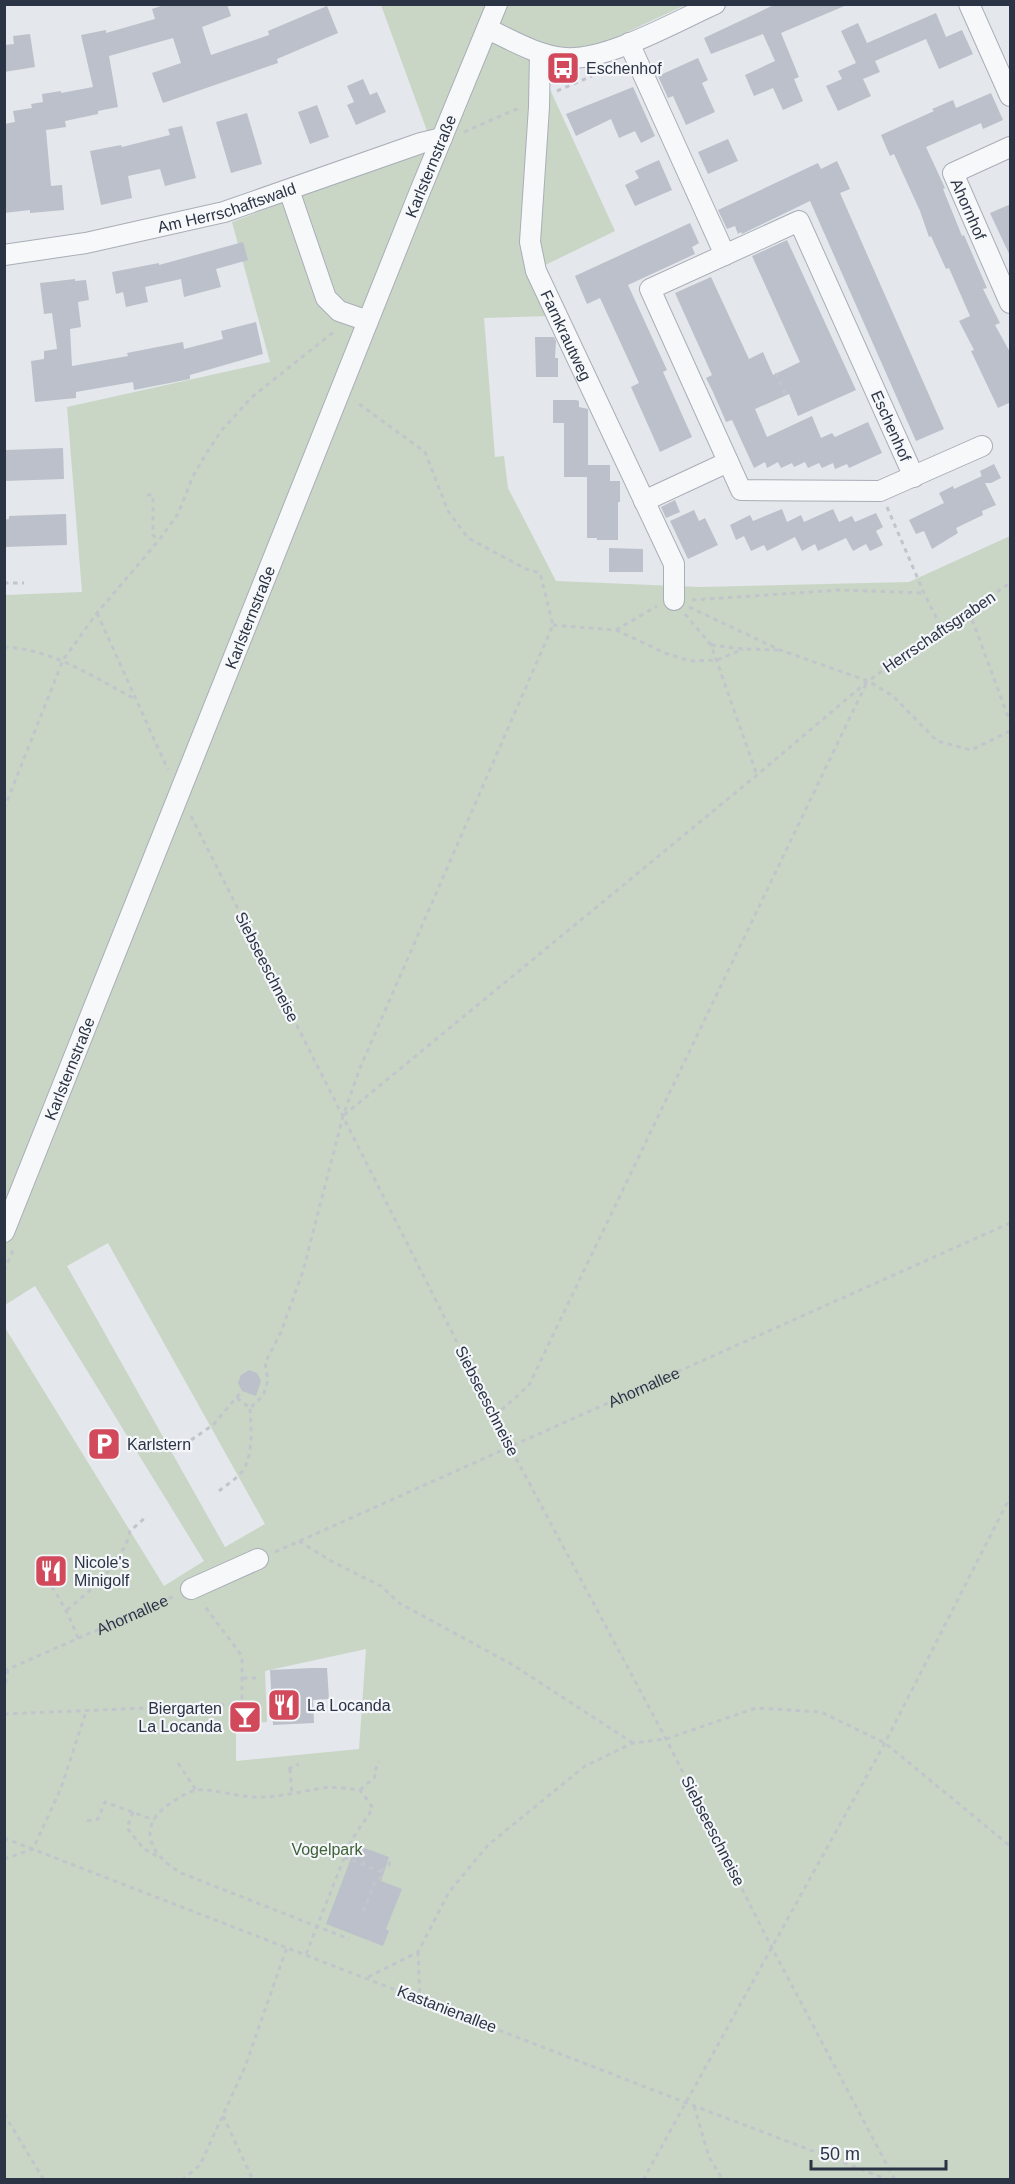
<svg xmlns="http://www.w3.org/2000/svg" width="1015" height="2184" font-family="Arial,sans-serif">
  <rect width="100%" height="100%" fill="#e4e7ec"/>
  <path fill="#c9d6c5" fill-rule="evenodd" d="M381 5H685L542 72 615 231 531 272 550 316 484 318 495 457 504 456 508 488 556 581 700 587 909 582 1010 536V2179H5L4 1326 164 1586 204 1561 35 1286 5 1305V595L82 592 67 407 270 362 232 222 349 178 430 139ZM108 1243 265 1524 225 1547 67 1266ZM366 1649 359 1749 236 1761V1724L267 1722 265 1671Z"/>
  <g fill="#bbc0ca">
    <polygon points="167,4 227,4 231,16 202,27 211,55 269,35 268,31 327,6 338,33 277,59 278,63 163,103 152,73 181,63 173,38 109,56 118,107 98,111 98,114 65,121 66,127 46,130 51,186 62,185 64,210 30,213 30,210 4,213 4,124 15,122 13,111 32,108 31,104 43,102 42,94 61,91 61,93 93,87 81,35 106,30 106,33 155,19 152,9"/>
    <polygon points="776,4 849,4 781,33 799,77 794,79 803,101 783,110 773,88 754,96 745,75 775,61 763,34 711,54 704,38"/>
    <polygon points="936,13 946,37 962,30 973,54 939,69 926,39 875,61 880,72 863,79 871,96 838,111 826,86 842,79 838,71 856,63 841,31 858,23 867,43"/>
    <polygon points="30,34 35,67 4,72 4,45 14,44 13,36"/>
    <polygon points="698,58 708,80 702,83 715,112 686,125 673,96 668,98 658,76"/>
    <polygon points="363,79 370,95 377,92 386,112 356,125 347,105 354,102 347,86"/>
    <polygon points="633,87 655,136 641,143 635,131 619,138 611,119 576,136 566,114"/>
    <polygon points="991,93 1003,120 983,129 981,123 926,147 945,188 943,189 962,236 964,235 987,288 983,289 1000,323 995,325 1011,354 1011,402 998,408 971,351 974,350 959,321 970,316 949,268 946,269 931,236 929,237 920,211 894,154 890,156 881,135 934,111 932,109 953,100 956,108"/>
    <polygon points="317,105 329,137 310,144 298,112"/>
    <polygon points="247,113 262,164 231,173 216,122"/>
    <polygon points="182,126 196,178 165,186 160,169 128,176 132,198 101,205 90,151 121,145 122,147 170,135 168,129"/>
    <polygon points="728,139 738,161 708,174 698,152"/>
    <polygon points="659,160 672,190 635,206 625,185 639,178 635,171"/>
    <polygon points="837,161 850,189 840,193 944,429 916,441 810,201 742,234 741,232 738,234 735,226 727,229 718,210 818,163 821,169"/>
    <polygon points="1011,204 1011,258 990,213"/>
    <polygon points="690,223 699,243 692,247 695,254 628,285 667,370 663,372 692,437 660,452 631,387 639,383 600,298 587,304 575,276"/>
    <polygon points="787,240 856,390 798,416 789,394 755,409 767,437 812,416 821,438 832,433 835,437 868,422 882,453 849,468 847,464 835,469 833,463 822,468 819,463 808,468 805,462 794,467 792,463 781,468 778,462 767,468 765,462 754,468 732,420 726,422 713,392 706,378 712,375 675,293 711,277 749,359 763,352 773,375 800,362 752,256"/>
    <polygon points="243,242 248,260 216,269 221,287 184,297 181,279 145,287 148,302 126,307 123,292 116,294 112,272 159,263 159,265"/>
    <polygon points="75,279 75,281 86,280 89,300 78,302 81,327 70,329 72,366 128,356 127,353 183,342 184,349 223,339 221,331 256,322 263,354 190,375 190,379 134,390 133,382 76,392 76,398 35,402 31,361 44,359 44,351 57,349 52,313 44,314 40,283"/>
    <polygon points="535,337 554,337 556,341 555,358 558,358 558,377 536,377"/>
    <polygon points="553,400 576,400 579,401 579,407 588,409 588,465 610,465 610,481 620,481 620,502 618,502 618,540 597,540 597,538 587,538 587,477 564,477 564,423 553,423"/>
    <polygon points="63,448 64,479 4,481 6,450"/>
    <polygon points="994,464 1001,478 991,483 985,483 996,505 982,511 983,515 956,528 958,533 932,549 924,531 916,534 909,520 944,503 939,493 953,486 954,489 982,476 982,477 980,471"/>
    <polygon points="675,500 680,512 666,518 661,507"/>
    <polygon points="782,509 787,522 801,515 804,522 833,509 839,522 852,516 855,522 876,513 883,527 876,531 883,545 870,551 866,544 853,551 846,538 818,551 815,544 802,551 795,537 767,551 764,545 751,551 744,536 736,540 730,525 750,515 753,521"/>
    <polygon points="694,510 699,521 705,518 718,545 688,559 670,521"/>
    <polygon points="66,514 67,545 4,547 4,520 9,519 9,516"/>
    <polygon points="609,548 643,549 643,572 609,572"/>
    <polygon points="249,1370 257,1373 261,1381 256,1396 242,1391 238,1383 241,1375"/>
    <polygon points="312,1668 327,1668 329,1699 313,1700 314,1723 273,1725 270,1670"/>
    <polygon points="356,1845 389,1857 381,1881 402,1889 386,1929 389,1931 383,1946 326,1924"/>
  </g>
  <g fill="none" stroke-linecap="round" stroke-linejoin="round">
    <defs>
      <g id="minor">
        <polyline points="969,4 1010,96"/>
        <path d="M488 29C511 40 538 56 565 58 607 61 675 22 715 4"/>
        <polyline points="629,43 725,255"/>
        <path id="s3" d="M540 53 539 107 530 242 536 271 674 564V600"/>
        <path id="s4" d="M1010 147 953 173 1010 303"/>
        <polyline points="289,190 326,298 339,311 368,321"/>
        <path id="s5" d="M4 255 86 243 224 212 421 143 442 138"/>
        <polyline points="914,477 799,221 650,289 741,490 880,491 982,446"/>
        <polyline points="644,501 728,462"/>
        <path id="s6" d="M4 1232 418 196 497 4"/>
        <polyline points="191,1589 258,1559"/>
      </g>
    </defs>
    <use href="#minor" stroke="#a9aeb7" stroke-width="22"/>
    <g stroke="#c2c5cb" stroke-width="3" stroke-dasharray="4.5 4.5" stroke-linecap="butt">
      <polyline points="557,91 592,76"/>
      <polyline points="464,132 521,107"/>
      <polyline points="776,373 786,396"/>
      <polyline points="147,495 153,495 153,535 159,540"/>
      <polyline points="887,507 924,593 942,629"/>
      <polyline points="4,583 24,583"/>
      <polyline points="692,600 841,590 924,593"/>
      <polyline points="689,607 780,650 868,681 893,696 937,741 971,750 1010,731"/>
      <polyline points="969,611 1010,722"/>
      <polyline points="97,613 168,770"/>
      <polyline points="685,614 711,645 757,775"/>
      <polyline points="553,625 616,630 665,653 690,661 717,660 743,649"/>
      <polyline points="616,630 657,606"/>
      <polyline points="711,645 743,649 778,650"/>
      <path d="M4 647C53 649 93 677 135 699"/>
      <polyline points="4,809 63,660 97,613 159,540 178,514 193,476 209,449 221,431 252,397 336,330"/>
      <polyline points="191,816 510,1447 666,1739 772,1948 895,2180"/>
      <polyline points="344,1115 757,775 868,681 1010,583"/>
      <polyline points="4,1271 14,1248"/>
      <polyline points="237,1398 250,1408 263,1396 268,1380 265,1363 281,1332 303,1271 343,1116 360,1068 553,625 540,573 526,569 468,538 448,511 425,452 355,401"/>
      <polyline points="495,1416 529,1385 867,682"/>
      <polyline points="191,1440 213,1425 242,1391"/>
      <path d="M219 1491C226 1485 235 1480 241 1473 254 1458 251 1426 250 1408"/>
      <polyline points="299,1541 331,1561 381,1586 399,1603 513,1665 633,1743"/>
      <path id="s1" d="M275 1552 1010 1223"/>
      <path d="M35 1565C55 1588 67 1610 78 1638"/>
      <polyline points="67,1610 102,1580 126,1545 130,1531 147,1516"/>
      <path id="s2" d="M4 1671 174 1596"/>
      <polyline points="243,1678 256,1678"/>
      <polyline points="4,1692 8,1670"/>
      <polyline points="4,1714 242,1704 242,1656 203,1604"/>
      <polyline points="178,1763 196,1790"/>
      <polyline points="288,1769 299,1764"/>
      <polyline points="290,1769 292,1795"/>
      <polyline points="360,1790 375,1777 374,1773 379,1761"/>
      <polyline points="133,1812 127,1828 144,1849 157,1856"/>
      <polyline points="87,1821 98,1819 105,1802 154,1820"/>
      <polyline points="4,1838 684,2102 889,2180"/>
      <polyline points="344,1857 382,1872 380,1878 376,1880 362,1915"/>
      <polyline points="4,1859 33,1849 61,1788 86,1712"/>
      <polyline points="363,1865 366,1855 365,1854"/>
      <polyline points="381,1871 389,1865 390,1860 389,1859"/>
      <polyline points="418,1952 420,1999"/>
      <path d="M306 1954 351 1841 373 1808 360 1790C349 1789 335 1786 324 1788 301 1791 279 1798 255 1797 240 1797 209 1788 196 1790 188 1792 178 1798 171 1803 135 1826 150 1855 181 1873L349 1939"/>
      <polyline points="368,1977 418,1952 449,1892 488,1845 585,1766 633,1743 666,1739 756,1708 821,1712 885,1743 1010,1846"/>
      <polyline points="694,2106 709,2157 723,2180"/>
      <polyline points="4,2114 44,2180"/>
      <polyline points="223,2116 253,2180"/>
      <polyline points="182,2180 200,2165 245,2067 287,1947"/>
      <polyline points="643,2180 885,1743 1010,1497"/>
    </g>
    <use href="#minor" stroke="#f7f8fa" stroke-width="20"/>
  </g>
  <defs>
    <symbol id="bus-square" viewBox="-11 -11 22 22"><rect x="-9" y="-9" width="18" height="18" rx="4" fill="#d1495b" stroke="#f4f6f9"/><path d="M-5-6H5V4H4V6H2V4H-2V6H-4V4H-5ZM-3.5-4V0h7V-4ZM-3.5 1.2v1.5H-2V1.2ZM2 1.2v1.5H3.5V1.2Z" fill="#fff"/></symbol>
    <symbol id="parking-square" viewBox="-11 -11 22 22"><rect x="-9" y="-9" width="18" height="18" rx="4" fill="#d1495b" stroke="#f4f6f9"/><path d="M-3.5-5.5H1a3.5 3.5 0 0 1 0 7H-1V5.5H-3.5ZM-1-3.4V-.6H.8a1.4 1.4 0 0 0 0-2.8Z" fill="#fff"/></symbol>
    <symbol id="restaurant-square" viewBox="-11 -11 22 22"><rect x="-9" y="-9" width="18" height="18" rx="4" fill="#d1495b" stroke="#f4f6f9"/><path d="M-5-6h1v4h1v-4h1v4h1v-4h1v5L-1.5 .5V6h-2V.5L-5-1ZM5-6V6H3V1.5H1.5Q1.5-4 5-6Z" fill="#fff"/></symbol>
    <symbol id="bar-square" viewBox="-11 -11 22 22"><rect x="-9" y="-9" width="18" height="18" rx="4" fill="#d1495b" stroke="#f4f6f9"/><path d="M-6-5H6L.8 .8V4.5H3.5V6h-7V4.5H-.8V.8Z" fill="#fff"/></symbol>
  </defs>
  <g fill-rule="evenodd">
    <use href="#bus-square" x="544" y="49" width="38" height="38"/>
    <use href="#parking-square" x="85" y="1425" width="38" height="38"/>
    <use href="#restaurant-square" x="32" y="1552" width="38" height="38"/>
    <use href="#restaurant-square" x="265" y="1686" width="38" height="38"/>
    <use href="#bar-square" x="226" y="1698" width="38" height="38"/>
  </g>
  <g text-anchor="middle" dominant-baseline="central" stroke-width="4.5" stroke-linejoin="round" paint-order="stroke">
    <g font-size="16" fill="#2b3445" stroke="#f4f6f9" text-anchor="start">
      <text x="586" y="68">Eschenhof</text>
      <text x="127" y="1444">Karlstern</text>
      <text x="74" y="1562">Nicole's<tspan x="74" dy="18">Minigolf</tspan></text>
      <text x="307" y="1705">La Locanda</text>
      <text x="222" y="1708" text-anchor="end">Biergarten<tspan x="222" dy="18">La Locanda</tspan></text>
    </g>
    <g font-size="16" fill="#2b3445" stroke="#f4f6f9">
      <text stroke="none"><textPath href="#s6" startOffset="1148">Karlsternstraße</textPath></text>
      <text stroke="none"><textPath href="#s5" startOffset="228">Am Herrschaftswald</textPath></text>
      <text stroke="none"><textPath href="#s4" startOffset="102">Ahornhof</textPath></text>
      <text stroke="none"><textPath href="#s3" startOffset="290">Farnkrautweg</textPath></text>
      <text transform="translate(891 426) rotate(66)">Eschenhof</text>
      <text stroke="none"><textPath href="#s6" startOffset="662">Karlsternstraße</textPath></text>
      <text transform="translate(939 632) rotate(-34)">Herrschaftsgraben</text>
      <text transform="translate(267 967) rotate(63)">Siebseeschneise</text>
      <text stroke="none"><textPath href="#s6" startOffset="176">Karlsternstraße</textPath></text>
      <text stroke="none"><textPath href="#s1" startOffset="404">Ahornallee</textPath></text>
      <text transform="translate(487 1401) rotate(63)">Siebseeschneise</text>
      <text stroke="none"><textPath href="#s2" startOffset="140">Ahornallee</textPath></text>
      <text transform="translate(713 1831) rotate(63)">Siebseeschneise</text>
      <text transform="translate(447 2009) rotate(21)">Kastanienallee</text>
    </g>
    <g font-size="16" fill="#3f6138" stroke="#f4f6f9">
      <text x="327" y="1849">Vogelpark</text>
    </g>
  </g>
  <rect width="1015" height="2184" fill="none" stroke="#2b3445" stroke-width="12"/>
  <path d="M811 2160v9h135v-9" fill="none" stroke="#2b3445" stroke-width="3"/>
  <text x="820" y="2160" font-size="18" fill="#2b3445" stroke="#f4f6f9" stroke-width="4.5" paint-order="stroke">50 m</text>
</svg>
